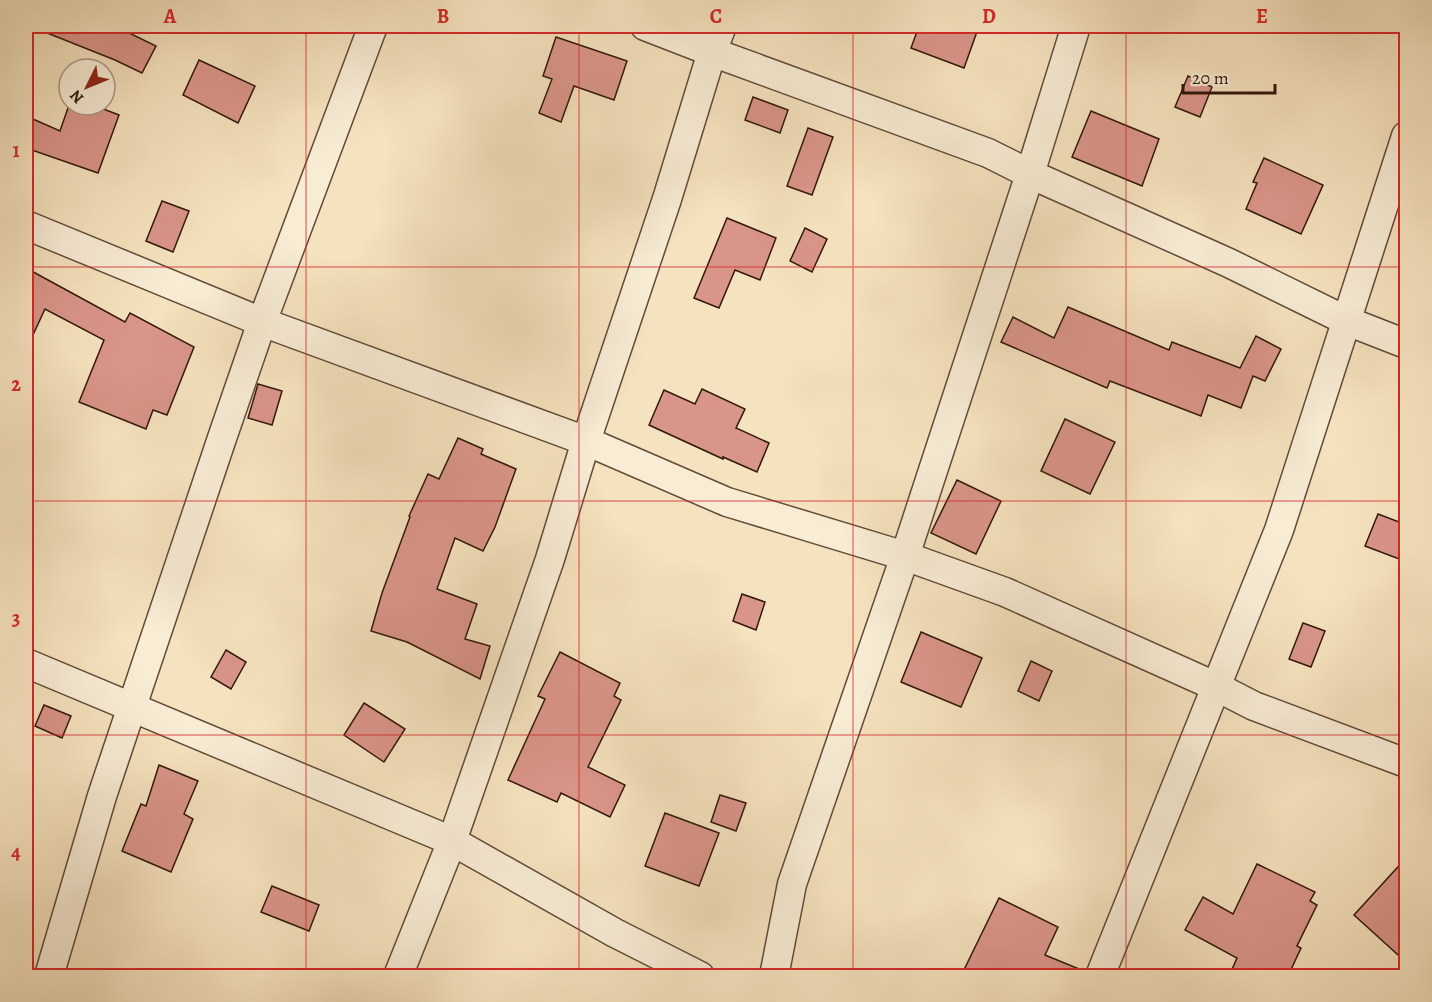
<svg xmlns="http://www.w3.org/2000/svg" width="1432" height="1002" font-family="Alegreya,serif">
  <rect width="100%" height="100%" fill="#f5e2be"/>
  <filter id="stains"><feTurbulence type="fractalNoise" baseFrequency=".00333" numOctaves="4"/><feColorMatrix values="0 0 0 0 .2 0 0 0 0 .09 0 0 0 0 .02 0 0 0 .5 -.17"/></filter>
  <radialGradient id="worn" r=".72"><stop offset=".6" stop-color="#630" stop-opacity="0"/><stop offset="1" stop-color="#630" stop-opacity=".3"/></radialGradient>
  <g fill="#da9589" stroke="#31180c" stroke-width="1.5">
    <polygon points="32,26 115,26 156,46 142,73 115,60 32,27"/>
    <polygon points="919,26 979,26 964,68 911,48"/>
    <polygon points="556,37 627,61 614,100 574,86 561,122 539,113 552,79 543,76"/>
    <polygon points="199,60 255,86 238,123 183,95"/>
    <polygon points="1188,76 1212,87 1200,117 1175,107"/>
    <polygon points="753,97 788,110 780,133 745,120"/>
    <polygon points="69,105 93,105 119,115 98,173 26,148 26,116 60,131"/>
    <polygon points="1091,111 1159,139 1142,186 1072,157"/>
    <polygon points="808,128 833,137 812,195 787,186"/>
    <polygon points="1264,158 1323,185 1301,234 1246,209 1257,183 1253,182"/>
    <polygon points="162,201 189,211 173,252 146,241"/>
    <polygon points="727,218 776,238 760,280 735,270 719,308 694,298"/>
    <polygon points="805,228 827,239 812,272 790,261"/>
    <polygon points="26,268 125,322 130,313 194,347 167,415 153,410 146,429 79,402 104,340 45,309 26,350"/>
    <polygon points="1068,307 1169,350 1172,342 1240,368 1256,336 1281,349 1265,381 1253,376 1241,408 1208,395 1201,416 1110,381 1107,388 1001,342 1013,317 1054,338"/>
    <polygon points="258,384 282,391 272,425 248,418"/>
    <polygon points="702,389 745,409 736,428 769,443 757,472 723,457 723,459 649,425 664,390 695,404"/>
    <polygon points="1065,419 1115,442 1090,494 1041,471"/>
    <polygon points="458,438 483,449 481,454 516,469 495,527 483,551 455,538 437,589 477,604 465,639 490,646 480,679 407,642 371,631 382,593 410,517 409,516 428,474 439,479"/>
    <polygon points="957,480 1001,501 976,554 931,533"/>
    <polygon points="1378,514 1407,525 1407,562 1365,546"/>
    <polygon points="742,594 765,602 756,630 733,621"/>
    <polygon points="1303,623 1325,631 1311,667 1289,659"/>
    <polygon points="921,632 982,658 961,707 901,682"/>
    <polygon points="226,650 246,662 231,689 211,677"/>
    <polygon points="560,652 620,683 614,696 621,700 588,767 625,785 610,817 561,793 557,802 508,780 545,699 538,696"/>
    <polygon points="1031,661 1052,671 1039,701 1018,691"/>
    <polygon points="364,703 405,729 384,762 344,735"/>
    <polygon points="44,705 71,716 62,738 35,726"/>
    <polygon points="159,765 198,781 184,814 193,819 171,872 122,851 141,804 146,806"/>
    <polygon points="720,795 746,803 736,831 711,822"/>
    <polygon points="665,813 719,833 699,886 645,866"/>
    <polygon points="1407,857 1407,963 1354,915"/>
    <polygon points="1257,864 1315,892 1310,901 1317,905 1297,946 1301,948 1288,976 1229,976 1237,958 1185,930 1203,897 1233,914"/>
    <polygon points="272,886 319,905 309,931 261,912"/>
    <polygon points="999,898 1058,927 1045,955 1084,971 1084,976 961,976"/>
  </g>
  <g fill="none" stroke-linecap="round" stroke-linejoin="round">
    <defs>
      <g id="minor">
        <polyline points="645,26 712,52 988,153 1030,174 1229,263 1347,321 1406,344"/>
        <polyline points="26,225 262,322 586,441 727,502 905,556 1005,592 1217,687 1254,706 1406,763"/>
        <polyline points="26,663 452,841 615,933 700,976"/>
        <polyline points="49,976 102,796 221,441 262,322 373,26"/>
        <polyline points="398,976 452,841 550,559 586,441 667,199 712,52 722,26"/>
        <polyline points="774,976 792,884 905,556 1030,174 1076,26"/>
        <polyline points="1100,976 1279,530 1406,136"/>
      </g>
    </defs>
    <use href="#minor" stroke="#624a38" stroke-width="31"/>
    <use href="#minor" stroke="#f8ecd5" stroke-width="28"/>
  </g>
  <path fill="none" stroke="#d62828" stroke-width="1.5" stroke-opacity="0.55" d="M306 26V976M579 26V976M853 26V976M1126 26V976M26 267H1406M26 501H1406M26 735H1406"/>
  <rect width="1432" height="1002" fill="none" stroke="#f5e2be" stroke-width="66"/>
  <g transform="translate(87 87) rotate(227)"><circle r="28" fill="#f8ecd5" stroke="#a89785" stroke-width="1.5"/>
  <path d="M0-4.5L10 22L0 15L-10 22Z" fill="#8f2418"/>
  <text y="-9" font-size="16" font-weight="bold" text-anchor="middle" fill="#31180c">N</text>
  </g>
  <path d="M1183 84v9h92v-9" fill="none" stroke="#31180c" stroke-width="3"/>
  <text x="1192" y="84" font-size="18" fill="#31180c" stroke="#f8ecd5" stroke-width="4.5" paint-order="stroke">20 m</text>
  <rect x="33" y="33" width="1366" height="936" fill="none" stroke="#d62828" stroke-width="2"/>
  <g font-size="20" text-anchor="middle" font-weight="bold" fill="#d62828">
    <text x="170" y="23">A</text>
    <text x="443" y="23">B</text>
    <text x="716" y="23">C</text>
    <text x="989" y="23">D</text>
    <text x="1262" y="23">E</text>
    <text x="16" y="157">1</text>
    <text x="16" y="391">2</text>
    <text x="16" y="625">3</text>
    <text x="16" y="859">4</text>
  </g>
  <rect width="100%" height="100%" filter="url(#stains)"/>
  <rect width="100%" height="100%" fill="url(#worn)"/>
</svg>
